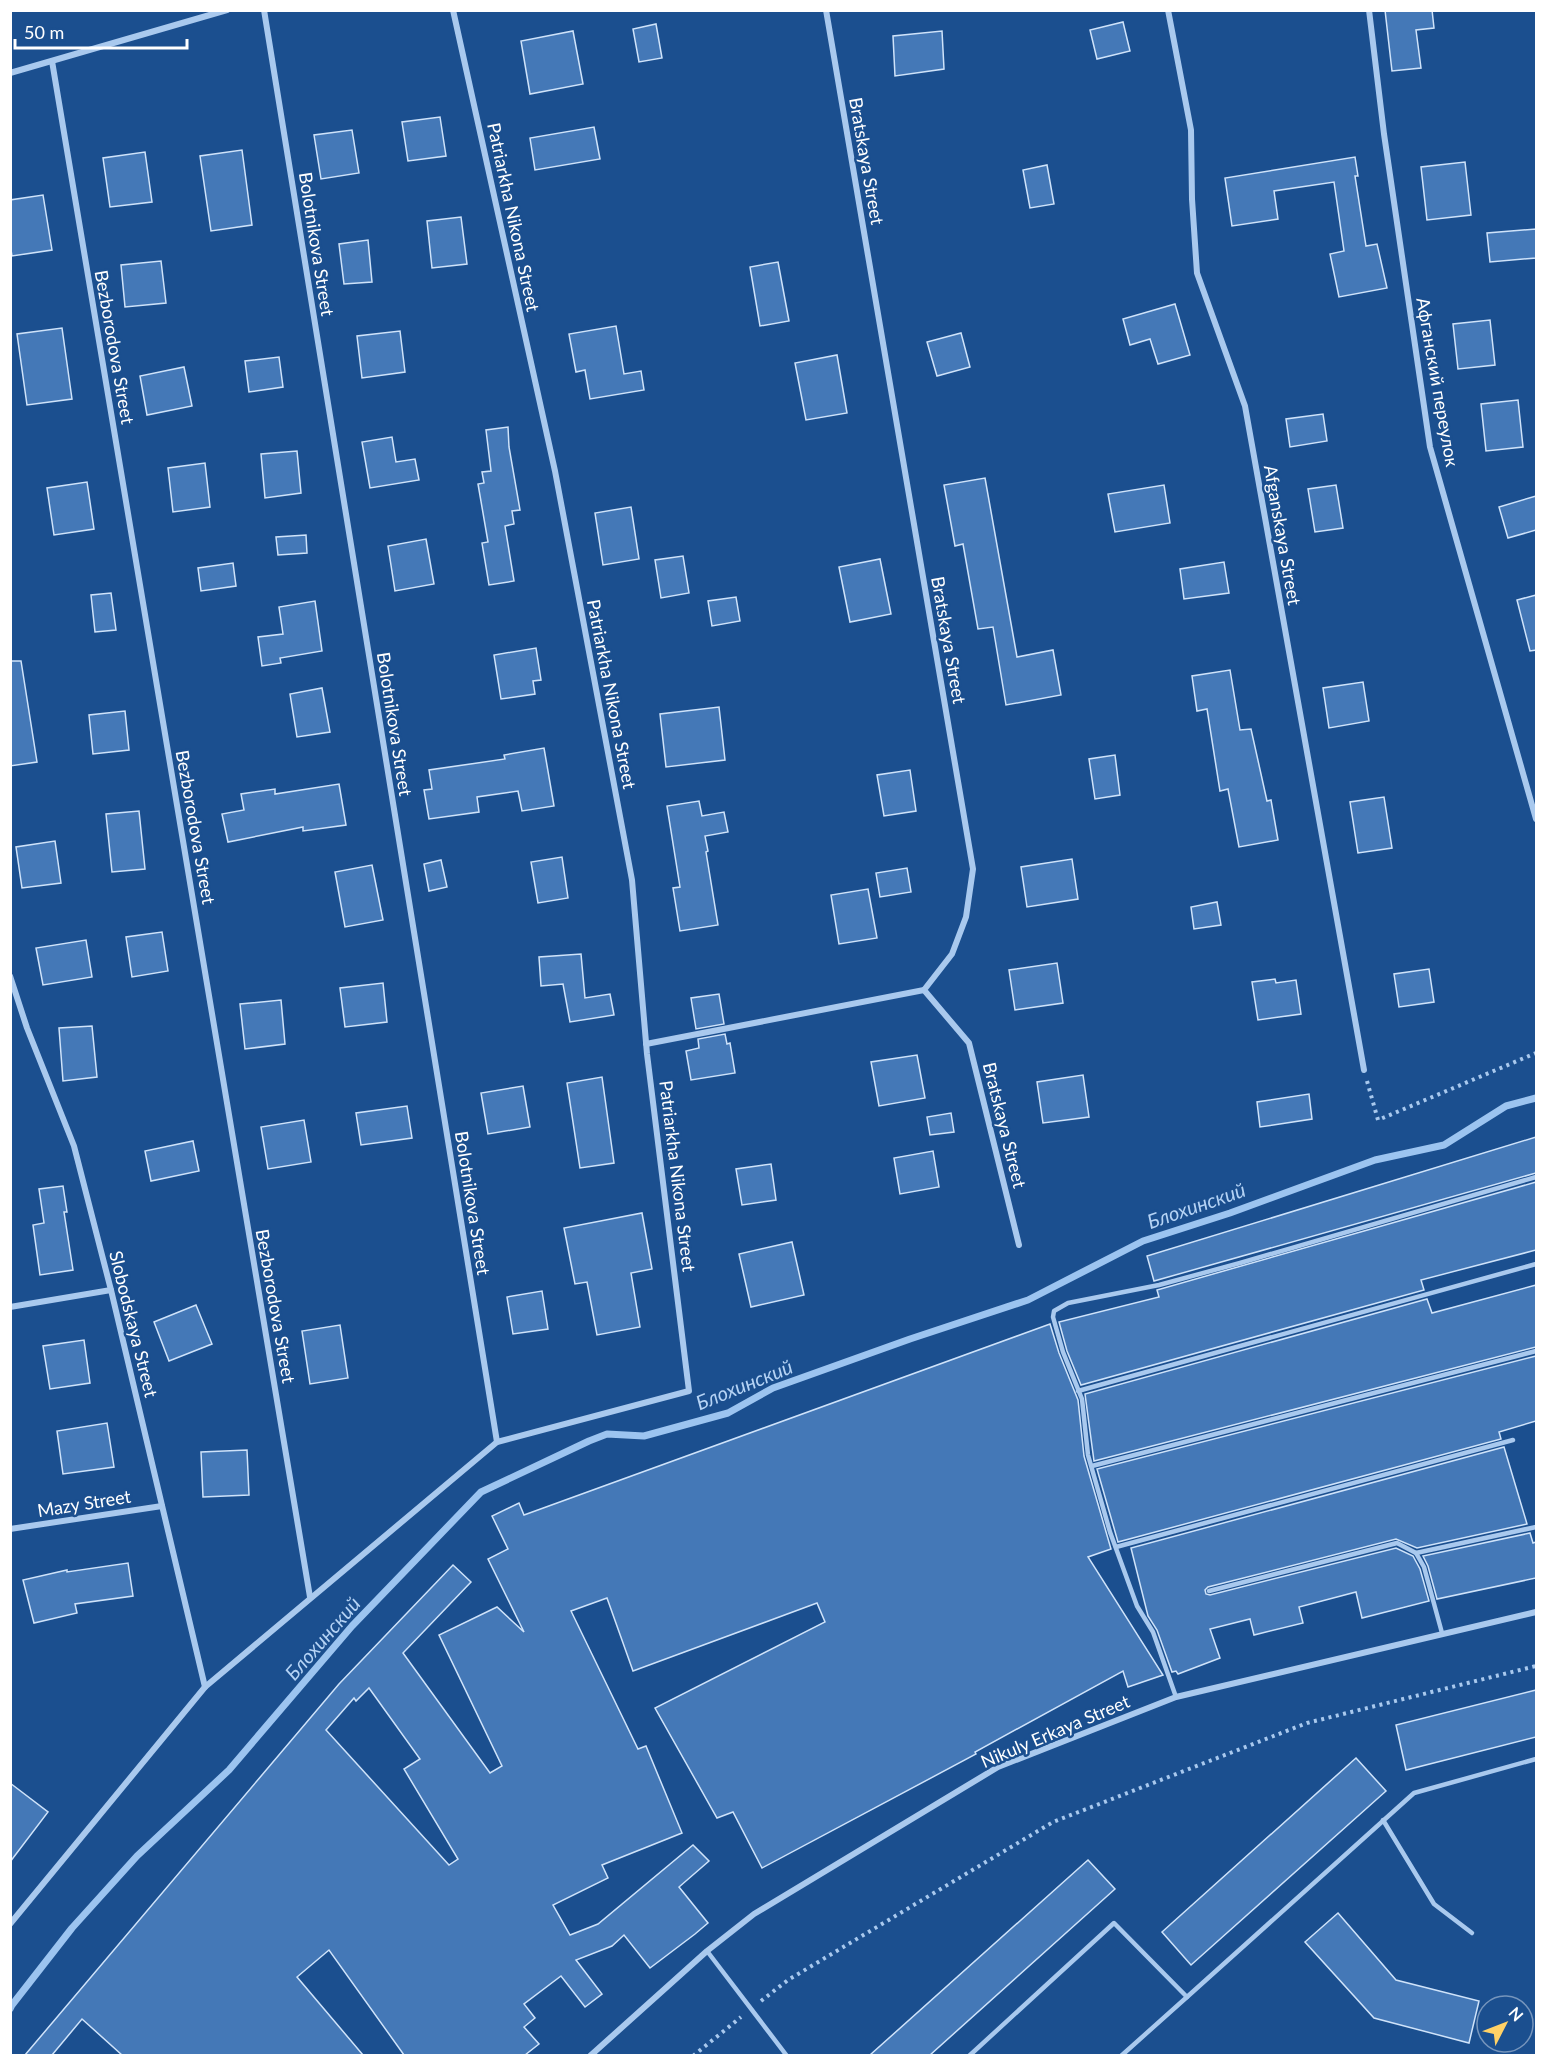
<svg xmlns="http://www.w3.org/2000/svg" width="1547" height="2066" font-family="Lato,sans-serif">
  <rect width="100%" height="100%" fill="#1b4f8f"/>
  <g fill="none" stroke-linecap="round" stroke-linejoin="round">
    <polyline stroke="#9cc4f0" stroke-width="7" points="10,2009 12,2005 72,1928 137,1856 229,1770 352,1626 481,1492 589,1441 607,1434 644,1436 728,1413 773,1388 910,1339 1028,1300 1143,1241 1230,1213 1375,1160 1444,1145 1506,1106 1536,1098"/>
  </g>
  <g fill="#4478b7" stroke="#cfe3fa" stroke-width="1.5" fill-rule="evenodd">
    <polygon points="1385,10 1432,10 1434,28 1416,30 1421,68 1392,71"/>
    <polygon points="1123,22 1130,51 1097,59 1090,30"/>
    <polygon points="656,24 662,58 639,62 633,29"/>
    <polygon points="573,31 583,84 530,94 521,41"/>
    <polygon points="942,31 944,69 895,76 893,36"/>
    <polygon points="440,117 446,156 408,161 402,122"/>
    <polygon points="594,127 600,159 535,170 530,138"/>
    <polygon points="352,130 359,173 321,179 314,135"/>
    <polygon points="242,150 252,225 211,231 200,156"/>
    <polygon points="145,152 152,202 110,207 103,158"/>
    <polygon points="1355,157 1358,176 1355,176 1366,246 1377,244 1387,288 1339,297 1330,254 1344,251 1334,182 1274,191 1278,219 1232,226 1225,178"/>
    <polygon points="1465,162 1471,215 1427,220 1421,167"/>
    <polygon points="1047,165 1054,204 1030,208 1023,170"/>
    <polygon points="43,195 52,250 12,256 10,244 10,200"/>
    <polygon points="461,217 467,264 432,268 427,221"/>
    <polygon points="1536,229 1536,258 1490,262 1487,233"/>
    <polygon points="368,240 372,282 344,284 339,244"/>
    <polygon points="161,261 166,303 125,307 121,265"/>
    <polygon points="778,262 789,321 760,326 750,267"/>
    <polygon points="1175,304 1190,355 1158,364 1150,339 1130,345 1123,319"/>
    <polygon points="1490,320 1495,365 1458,369 1453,324"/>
    <polygon points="616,326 624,374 641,371 644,390 590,399 585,370 576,372 569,334"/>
    <polygon points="62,328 72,399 27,405 17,334"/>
    <polygon points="400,331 405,372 362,378 357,336"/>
    <polygon points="961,333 970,367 937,376 927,342"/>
    <polygon points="837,355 847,413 806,420 795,363"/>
    <polygon points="279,357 283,387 249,392 245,361"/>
    <polygon points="184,367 192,406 147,415 140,376"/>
    <polygon points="1518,400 1523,447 1486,451 1481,404"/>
    <polygon points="1323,414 1327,441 1290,447 1286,419"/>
    <polygon points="508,427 509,447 520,510 512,511 514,524 505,526 514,581 489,585 482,543 488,542 478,484 484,483 482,472 491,471 486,430"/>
    <polygon points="392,437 396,462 415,459 419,480 370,488 362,442"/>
    <polygon points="297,451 301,493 265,498 261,454"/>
    <polygon points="205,463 210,507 173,512 168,468"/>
    <polygon points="985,478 1017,657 1053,650 1061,695 1006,705 993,627 978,629 963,544 955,546 944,485"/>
    <polygon points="87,482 94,529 54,535 47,488"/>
    <polygon points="1164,485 1170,523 1115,532 1108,494"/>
    <polygon points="1336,485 1343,528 1315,532 1308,489"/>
    <polygon points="1536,496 1536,530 1508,538 1499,507"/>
    <polygon points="631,507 639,559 603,565 595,513"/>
    <polygon points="306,535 307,553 278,555 276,537"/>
    <polygon points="426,539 434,584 395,591 388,546"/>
    <polygon points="683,556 689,593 661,598 655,560"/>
    <polygon points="880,559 891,614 850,622 839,567"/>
    <polygon points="1224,562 1229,593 1184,599 1180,569"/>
    <polygon points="233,563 236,586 201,591 198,568"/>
    <polygon points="111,593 116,630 95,632 91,595"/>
    <polygon points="1536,595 1536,650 1530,651 1517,600"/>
    <polygon points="736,597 740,621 712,626 708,601"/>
    <polygon points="315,601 322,651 280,658 281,663 262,666 258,637 283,634 279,607"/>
    <polygon points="536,648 541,680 533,681 535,694 501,699 494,655"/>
    <polygon points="10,661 21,661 37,762 10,766"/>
    <polygon points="1230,670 1240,730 1251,729 1267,801 1271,800 1278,840 1239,847 1228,789 1220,791 1207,709 1197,711 1192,676"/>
    <polygon points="1363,682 1369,721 1329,728 1323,688"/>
    <polygon points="322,688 330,732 297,737 290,694"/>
    <polygon points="719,707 725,760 666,767 660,714"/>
    <polygon points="125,711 129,750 93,754 89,715"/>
    <polygon points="544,748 554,806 522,811 518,791 477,797 479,812 429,819 424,790 432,789 429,770 505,759 504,755"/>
    <polygon points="1115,755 1120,795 1095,799 1089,759"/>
    <polygon points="910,770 916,811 884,816 877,775"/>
    <polygon points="339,784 346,825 303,831 303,827 228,842 222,814 244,810 241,794 275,789 275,794"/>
    <polygon points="1384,797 1392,848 1358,853 1350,802"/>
    <polygon points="699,801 702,816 724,812 728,832 705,836 708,851 706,852 718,925 680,931 673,888 680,887 667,806"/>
    <polygon points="139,811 145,869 112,872 106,814"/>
    <polygon points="55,841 61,883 22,888 16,847"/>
    <polygon points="562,857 568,898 538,903 531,862"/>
    <polygon points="1072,859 1078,899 1027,907 1021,867"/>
    <polygon points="441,860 447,887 429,891 424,864"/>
    <polygon points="372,865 383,920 345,927 335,872"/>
    <polygon points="907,868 911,892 880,897 876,873"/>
    <polygon points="868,889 877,938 839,944 831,895"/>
    <polygon points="1217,902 1221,925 1194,929 1191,907"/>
    <polygon points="162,932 168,971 132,977 126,937"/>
    <polygon points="86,940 92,977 43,985 36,948"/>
    <polygon points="581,954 585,998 610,994 614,1015 570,1022 563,984 541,986 539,957"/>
    <polygon points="1057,963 1063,1003 1015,1010 1009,970"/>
    <polygon points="1429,969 1434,1002 1399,1007 1394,974"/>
    <polygon points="1275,979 1276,983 1296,980 1301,1014 1258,1020 1252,982"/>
    <polygon points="383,983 387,1022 345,1027 340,988"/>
    <polygon points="719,994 724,1024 696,1029 691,998"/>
    <polygon points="281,1000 285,1044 245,1049 240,1004"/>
    <polygon points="92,1026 97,1077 63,1081 59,1028"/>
    <polygon points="725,1034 727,1044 730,1043 735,1073 691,1080 686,1051 699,1048 698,1039"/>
    <polygon points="917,1055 925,1098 879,1106 871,1062"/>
    <polygon points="1083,1075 1089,1117 1043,1123 1037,1082"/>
    <polygon points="602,1077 614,1163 580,1168 567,1083"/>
    <polygon points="523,1086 530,1127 488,1134 481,1093"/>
    <polygon points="1309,1094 1312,1119 1260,1127 1257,1102"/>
    <polygon points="407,1106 412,1138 361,1145 356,1113"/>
    <polygon points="951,1113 954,1132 930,1135 927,1117"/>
    <polygon points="304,1120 311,1162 268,1169 261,1127"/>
    <polygon points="1536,1137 1536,1173 1154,1281 1147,1256"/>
    <polygon points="193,1141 199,1171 151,1181 145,1151"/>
    <polygon points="933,1151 939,1187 900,1194 894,1158"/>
    <polygon points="771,1164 776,1200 742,1205 736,1169"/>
    <polygon points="1536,1182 1536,1250 1421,1280 1424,1290 1081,1385 1067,1351 1059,1322 1159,1297 1157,1290"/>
    <polygon points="63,1186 67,1212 64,1212 73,1270 40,1275 33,1225 44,1223 39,1189"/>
    <polygon points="642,1213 652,1269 631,1273 640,1327 597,1335 587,1282 575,1284 564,1228"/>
    <polygon points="792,1242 804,1295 751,1307 739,1254"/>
    <polygon points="1536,1285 1536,1347 1094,1461 1085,1394 1427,1299 1432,1313"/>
    <polygon points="542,1291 548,1329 513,1334 507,1297"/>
    <polygon points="196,1305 212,1344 169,1361 154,1322"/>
    <path d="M1050 1324 1059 1353 1078 1400 1084 1456 1111 1549 1088 1557 1163 1675 1128 1687 1123 1671 975 1752 976 1754 762 1868 733 1812 717 1818 655 1708 825 1622 817 1603 633 1671 607 1598 571 1611 638 1749 646 1746 682 1833 602 1865 608 1878 553 1905 570 1935 598 1924 693 1845 709 1861 679 1887 708 1923 695 1934 650 1968 624 1935 612 1946 576 1960 602 1994 585 2007 561 1976 524 2004 535 2018 524 2027 539 2044 525 2055H404L329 1950 297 1977 363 2055H122L82 2019 52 2055H25L339 1684 453 1565 471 1582 403 1653 490 1773 502 1766 439 1635 497 1607 524 1632 488 1559 508 1549 492 1516 519 1503 524 1515ZM369 1688 420 1759 404 1769 458 1859 449 1865 326 1730 354 1698 356 1701Z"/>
    <polygon points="340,1325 348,1378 310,1384 302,1331"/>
    <polygon points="84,1340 90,1383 50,1389 43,1346"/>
    <polygon points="1536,1356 1536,1421 1499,1432 1501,1439 1118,1542 1097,1469"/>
    <polygon points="107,1423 114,1467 63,1474 57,1431"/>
    <polygon points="1504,1447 1527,1524 1417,1548 1396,1539 1208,1587 1205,1590 1206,1594 1210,1595 1396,1548 1413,1556 1420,1569 1429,1601 1362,1618 1356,1592 1299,1607 1303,1623 1254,1635 1250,1619 1210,1629 1220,1658 1178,1674 1176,1671 1172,1672 1157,1630 1148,1616 1131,1548"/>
    <polygon points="247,1450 249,1495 203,1497 201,1452"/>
    <polygon points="1530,1533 1533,1543 1536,1542 1536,1578 1437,1599 1428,1566 1423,1556"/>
    <polygon points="128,1563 133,1596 75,1604 77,1613 34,1623 23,1580 67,1570 67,1572"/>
    <polygon points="1536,1690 1536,1737 1406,1770 1396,1725"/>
    <polygon points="1356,1758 1386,1791 1191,1965 1162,1932"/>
    <polygon points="10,1783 48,1812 10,1862"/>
    <polygon points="1088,1860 1115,1889 930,2055 870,2055"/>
    <polygon points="1338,1913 1396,1980 1479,2001 1469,2043 1374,2018 1305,1942"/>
  </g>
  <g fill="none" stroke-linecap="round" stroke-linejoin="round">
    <g stroke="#a9c9ee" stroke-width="4" stroke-dasharray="3 4.5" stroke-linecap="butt">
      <polyline points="1367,1081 1378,1120 1536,1053"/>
      <polyline points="761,2001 788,1980 1053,1822 1307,1723 1536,1666"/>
      <polyline points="693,2056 741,2017"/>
    </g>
    <g stroke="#a9c9ee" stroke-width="4.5">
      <polyline points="1078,1391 1536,1264"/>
      <polyline points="1092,1466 1536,1351"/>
      <polyline points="1116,1547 1513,1440"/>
      <polyline points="1416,1553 1536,1527"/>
      <polyline points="1209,1591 1397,1543 1416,1553 1424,1567 1442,1633"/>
      <polyline points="1176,1697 1153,1632 1137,1606 1110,1532 1088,1455 1082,1399 1063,1352 1053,1317 1054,1311 1068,1303 1159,1285 1240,1263 1536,1177"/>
      <polyline points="1383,1820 1434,1904 1472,1933"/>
      <polyline points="707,1951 787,2056"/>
      <polyline points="969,2056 1114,1923 1187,1997 1414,1793 1536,1759"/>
      <polyline points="1121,2056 1187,1997"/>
    </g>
    <g stroke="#a9c9ee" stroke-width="6">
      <polyline points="264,10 497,1442"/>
      <polyline points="826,10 973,869 966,917 952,954 924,990 969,1043 1019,1245"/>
      <polyline points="1168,10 1191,130 1192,199 1197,273 1245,406 1364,1070"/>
      <polyline points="1369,10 1384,134 1430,447 1536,819"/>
      <polyline points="52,61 310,1597"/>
      <polyline points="10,73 227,10"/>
      <polyline points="10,976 27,1028 74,1146 111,1290 205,1687"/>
      <polyline points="646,1044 924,990"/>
      <polyline points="10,1307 111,1290"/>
      <polyline points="10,1529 162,1506"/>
      <polyline points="10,1924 205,1687 497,1442 689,1391 647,1054 632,880 555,471 453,10"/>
      <polyline points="590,2056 707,1951 754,1914 998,1767 1176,1697 1536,1612"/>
    </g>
  </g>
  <g text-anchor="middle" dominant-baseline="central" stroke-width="5" stroke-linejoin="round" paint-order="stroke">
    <g font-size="18" fill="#fff" stroke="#1b4f8f">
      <text transform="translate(867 161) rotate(80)">Bratskaya Street</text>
      <text transform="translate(514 217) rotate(78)">Patriarkha Nikona Street</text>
      <text transform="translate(317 244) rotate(81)">Bolotnikova Street</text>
      <text transform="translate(115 347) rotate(80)">Bezborodova Street</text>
      <text transform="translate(1438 382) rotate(80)">Афганский переулок</text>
      <text transform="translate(1283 535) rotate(80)">Afganskaya Street</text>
      <text transform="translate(949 640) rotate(80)">Bratskaya Street</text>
      <text transform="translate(612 694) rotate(79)">Patriarkha Nikona Street</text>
      <text transform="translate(395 724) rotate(81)">Bolotnikova Street</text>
      <text transform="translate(196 827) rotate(80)">Bezborodova Street</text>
      <text transform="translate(1005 1125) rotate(76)">Bratskaya Street</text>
      <text transform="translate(678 1176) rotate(83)">Patriarkha Nikona Street</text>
      <text transform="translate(473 1203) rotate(81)">Bolotnikova Street</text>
      <text transform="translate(276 1306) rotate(80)">Bezborodova Street</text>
      <text transform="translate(134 1324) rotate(76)">Slobodskaya Street</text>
      <text transform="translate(84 1503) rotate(-9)">Mazy Street</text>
      <text transform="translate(1055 1731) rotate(-23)">Nikuly Erkaya Street</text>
    </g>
    <g font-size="20" font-style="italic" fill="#b5d3f5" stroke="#1b4f8f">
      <text transform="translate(1196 1205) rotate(-19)">Блохинский</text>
      <text transform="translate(744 1384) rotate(-22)">Блохинский</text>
      <text transform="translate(322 1638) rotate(-49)">Блохинский</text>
    </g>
  </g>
  <rect width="1547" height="2066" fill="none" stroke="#ffffff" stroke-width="24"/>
  <g transform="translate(1505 2024) rotate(48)"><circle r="28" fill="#1b4f8f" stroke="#7695bc" stroke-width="1.5"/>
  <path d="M0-4.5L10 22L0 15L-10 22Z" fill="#ffd166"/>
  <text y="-9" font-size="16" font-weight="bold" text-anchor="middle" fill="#ffffff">N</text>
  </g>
  <path d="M15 39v9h172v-9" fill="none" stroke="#ffffff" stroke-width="3"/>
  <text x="24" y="39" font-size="18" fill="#ffffff" stroke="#1b4f8f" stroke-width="4.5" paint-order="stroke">50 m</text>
</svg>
